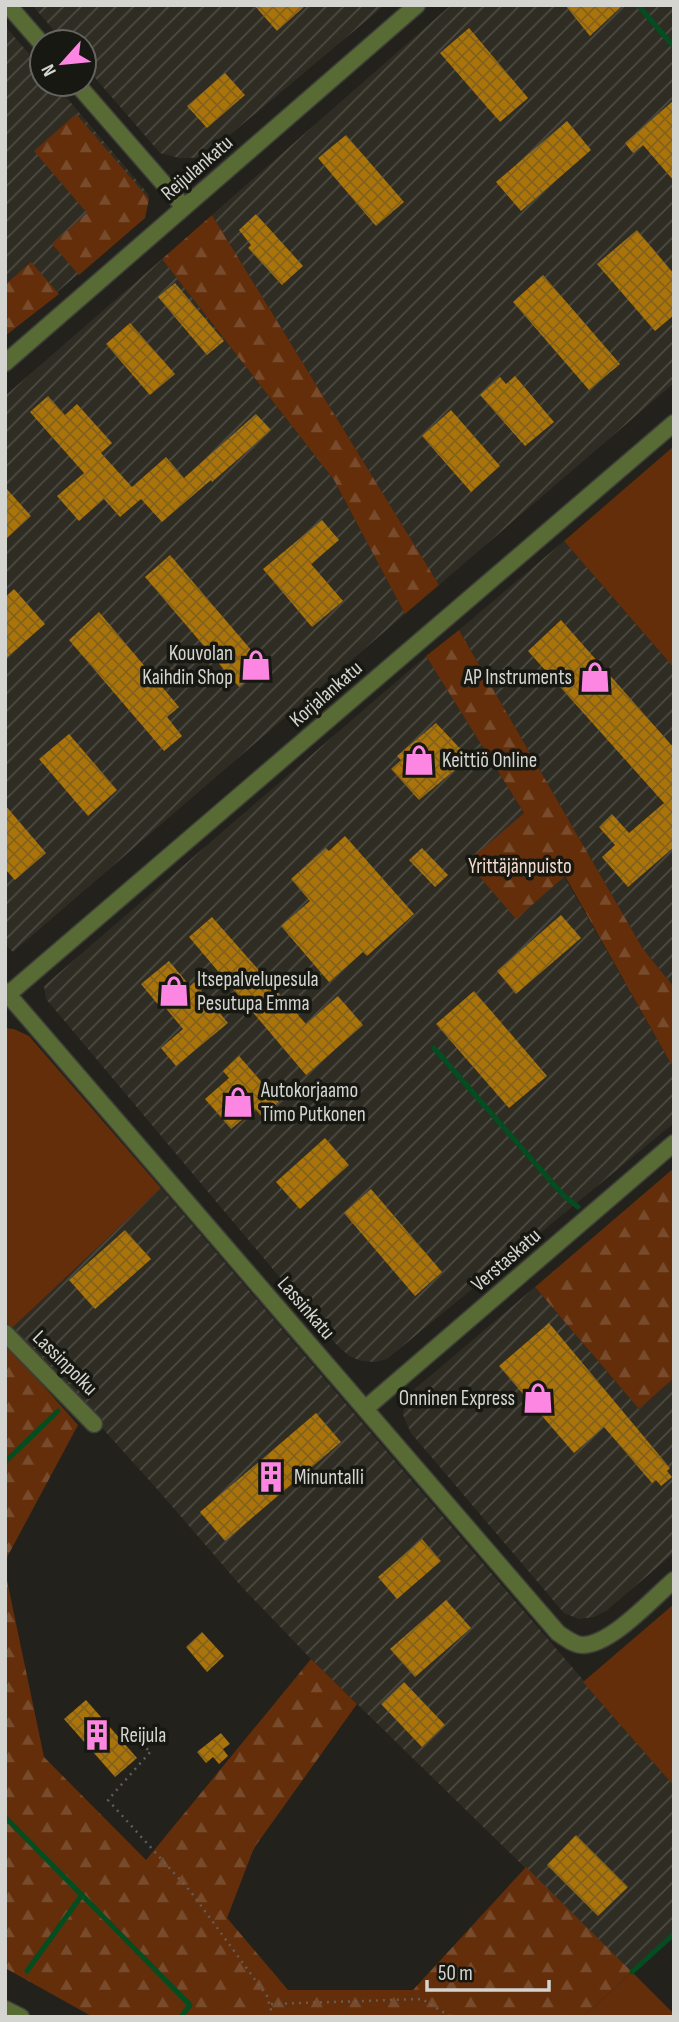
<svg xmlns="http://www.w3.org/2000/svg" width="679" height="2022" font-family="'Sofia Sans Condensed',sans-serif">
  <defs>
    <pattern id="industrial-furrows" width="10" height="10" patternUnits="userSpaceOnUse" patternTransform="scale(1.75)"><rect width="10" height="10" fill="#2f2d23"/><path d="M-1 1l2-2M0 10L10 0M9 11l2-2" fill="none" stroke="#4c4b42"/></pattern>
    <pattern id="forest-firs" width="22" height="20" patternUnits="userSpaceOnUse" patternTransform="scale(1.75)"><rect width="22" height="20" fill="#632e09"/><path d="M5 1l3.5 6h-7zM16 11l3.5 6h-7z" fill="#784b2c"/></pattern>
    <pattern id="building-cross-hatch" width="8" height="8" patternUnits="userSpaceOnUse" patternTransform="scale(1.75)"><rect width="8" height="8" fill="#aa740a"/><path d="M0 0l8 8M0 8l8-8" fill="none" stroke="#85621c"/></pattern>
  </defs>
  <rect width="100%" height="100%" fill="#22211c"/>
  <g fill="url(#industrial-furrows)">
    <polygon points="32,5 385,5 207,154 197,158 179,158 160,153 84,65 84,42 64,42"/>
    <polygon points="451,5 674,5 674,383 439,585 212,215"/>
    <polygon points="5,26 42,69 42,84 55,84 149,195 145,218 5,336"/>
    <polygon points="162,259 334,480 405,614 13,952 5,944 5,396"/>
    <polygon points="564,541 674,668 674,987 643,949 459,630"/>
    <polygon points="426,656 524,813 468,862 564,876 674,1069 674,1123 387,1359 375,1362 361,1361 349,1356 335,1343 46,999 44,986"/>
    <polygon points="161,1188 674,1786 674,1934 632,1972 311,1659 240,1585 158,1490 12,1328"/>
    <polygon points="535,1287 639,1409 674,1378 674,1553 606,1611 594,1617 579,1619 564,1613 411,1433 403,1415 405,1402 416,1388"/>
  </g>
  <g fill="#632e09">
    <polygon points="674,446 674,668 564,541"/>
    <polygon points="5,1028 14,1029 29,1036 161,1188 12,1328 5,1321"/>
    <polygon points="674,1604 674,1786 583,1682"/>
    <polygon points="632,1972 674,2014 674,2017 583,2017"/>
  </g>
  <g fill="url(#forest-firs)">
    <polygon points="76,114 149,199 145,218 79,275 52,244 87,213 34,151"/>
    <polygon points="212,215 439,585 405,614 334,480 162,259"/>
    <polygon points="31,262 59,294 5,336 5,285"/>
    <polygon points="459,630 643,949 674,987 674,1069 565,876 516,919 467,862 524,813 426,656"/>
    <polygon points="674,1168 674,1378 639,1409 535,1287"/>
    <polygon points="8,1346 78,1425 5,1561 5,1349"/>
    <polygon points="5,1571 44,1757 146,1860 311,1659 357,1704 254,1848 227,1918 288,1990 413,1990 526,1867 632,1972 583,2017 93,2017 5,1968"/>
  </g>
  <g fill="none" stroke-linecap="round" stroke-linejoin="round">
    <g stroke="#034d21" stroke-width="5">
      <polyline points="638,5 674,47"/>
      <polyline points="434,1048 563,1195 578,1207"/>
      <polyline points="5,1462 58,1411"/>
      <polyline points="5,1817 190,2005 181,2017"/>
      <polyline points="27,1971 82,1895"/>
      <polyline points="632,1972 674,1934"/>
    </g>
  </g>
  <g fill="url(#building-cross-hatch)">
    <polygon points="254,5 306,5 277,31"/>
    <polygon points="565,5 623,5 590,36"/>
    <polygon points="469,28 528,98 500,122 440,53"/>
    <polygon points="225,73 245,95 207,128 187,106"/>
    <polygon points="674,100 674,181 643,145 633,153 625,143"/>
    <polygon points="567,121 591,150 521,211 496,182"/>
    <polygon points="346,135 404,202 376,226 318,158"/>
    <polygon points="256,214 303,266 282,285 248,248 251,245 239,230"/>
    <polygon points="637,230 674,274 674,315 655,331 597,264"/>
    <polygon points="543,275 620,364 589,390 513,302"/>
    <polygon points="175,283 224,341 207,355 158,297"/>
    <polygon points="130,323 175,374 150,395 106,344"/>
    <polygon points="515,376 554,422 525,446 480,395 500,377 506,384"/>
    <polygon points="48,396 65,415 77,404 112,443 101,453 132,487 166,457 184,478 256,414 271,430 212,482 211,480 162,522 141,499 120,517 104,499 79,521 57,496 84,473 30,412"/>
    <polygon points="451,410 500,466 471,492 422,436"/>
    <polygon points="5,487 31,516 5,540"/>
    <polygon points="322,520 339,540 311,564 343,601 312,627 263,569"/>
    <polygon points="170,555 264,665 239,687 145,577"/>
    <polygon points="14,589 45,624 5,659 5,597"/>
    <polygon points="99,612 179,707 167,717 182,736 164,751 69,640"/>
    <polygon points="561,620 674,748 674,847 628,887 602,857 615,845 599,827 612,814 629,833 664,803 528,651"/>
    <polygon points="436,723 469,758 419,800 391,769 401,760 397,756"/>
    <polygon points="69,734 117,790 88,816 39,759"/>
    <polygon points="5,805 46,853 15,880 5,869"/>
    <polygon points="345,836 414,914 367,956 363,952 329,982 281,926 310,901 291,879 326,848 329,851"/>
    <polygon points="422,848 448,875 435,887 409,860"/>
    <polygon points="561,915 581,938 516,994 497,971"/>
    <polygon points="212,917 306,1024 338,996 363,1025 306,1075 189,937"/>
    <polygon points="169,961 190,986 194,982 228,1023 176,1066 161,1048 183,1029 164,1006 161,1008 141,984"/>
    <polygon points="474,991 547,1076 509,1108 436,1024"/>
    <polygon points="239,1056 279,1102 262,1117 255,1109 231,1129 205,1099 229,1078 223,1071"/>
    <polygon points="325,1138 349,1165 300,1209 276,1182"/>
    <polygon points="371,1189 442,1272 415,1296 344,1213"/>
    <polygon points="125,1230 151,1259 95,1309 69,1280"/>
    <polygon points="549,1323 670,1468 667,1471 672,1477 661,1486 656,1480 652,1483 604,1427 574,1453 499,1366"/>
    <polygon points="316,1413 341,1442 225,1541 200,1512"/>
    <polygon points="422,1539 441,1561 397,1599 378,1577"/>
    <polygon points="446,1600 471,1628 415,1677 390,1649"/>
    <polygon points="202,1632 224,1656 207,1672 186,1647"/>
    <polygon points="404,1682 445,1725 422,1747 381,1704"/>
    <polygon points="86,1700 137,1758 115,1777 64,1719"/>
    <polygon points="221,1733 230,1744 223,1749 228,1756 219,1764 213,1757 206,1763 197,1752"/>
    <polygon points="576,1835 628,1887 598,1916 547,1865"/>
  </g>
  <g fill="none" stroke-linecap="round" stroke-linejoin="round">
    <defs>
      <g id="minor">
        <polyline points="8,5 42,44"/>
        <polyline points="77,84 184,207"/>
        <polyline points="5,363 417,5"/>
        <path d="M5 991 558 1633C566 1638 574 1645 583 1645 612 1644 653 1598 674 1580"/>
        <polyline points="5,997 674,423"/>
        <polyline points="5,1333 94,1424"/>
        <polyline points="366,1408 674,1143"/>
        <polyline points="5,2009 21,2017"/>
      </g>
    </defs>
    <use href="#minor" stroke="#3e3e39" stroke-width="19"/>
    <g stroke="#5f5e5a" stroke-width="2.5" stroke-dasharray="2 5" stroke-linecap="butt">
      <polyline points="134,1742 151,1751 108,1800 191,1892 267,1996 273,2017"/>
      <polyline points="271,2004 422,1999 451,2017"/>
    </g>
    <use href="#minor" stroke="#586b34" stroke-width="16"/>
  </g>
  <defs>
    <symbol id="shop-bare" viewBox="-9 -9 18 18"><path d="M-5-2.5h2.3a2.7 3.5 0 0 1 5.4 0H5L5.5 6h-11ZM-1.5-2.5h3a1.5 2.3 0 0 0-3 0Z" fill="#fd86e2" stroke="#181813" stroke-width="2.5" paint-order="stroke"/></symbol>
    <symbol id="building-bare" viewBox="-9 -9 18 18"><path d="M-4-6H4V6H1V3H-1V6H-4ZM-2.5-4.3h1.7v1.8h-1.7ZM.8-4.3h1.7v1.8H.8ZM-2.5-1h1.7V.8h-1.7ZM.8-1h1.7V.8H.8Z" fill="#fd86e2" stroke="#181813" stroke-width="2.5" paint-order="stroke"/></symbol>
  </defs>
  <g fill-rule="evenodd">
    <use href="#shop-bare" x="234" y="643" width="44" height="44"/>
    <use href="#shop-bare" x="573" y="655" width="44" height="44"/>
    <use href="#shop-bare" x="397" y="738" width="44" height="44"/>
    <use href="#shop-bare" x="152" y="969" width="44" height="44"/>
    <use href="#shop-bare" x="216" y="1080" width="44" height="44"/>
    <use href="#shop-bare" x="516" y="1376" width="44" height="44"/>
    <use href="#building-bare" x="249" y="1455" width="44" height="44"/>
    <use href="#building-bare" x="75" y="1713" width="44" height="44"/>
  </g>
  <g text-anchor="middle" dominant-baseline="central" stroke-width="7" stroke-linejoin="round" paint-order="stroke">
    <g font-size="21" fill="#d4d4d0" stroke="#181813">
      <text transform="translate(197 168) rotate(-41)">Reijulankatu</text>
      <text transform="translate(326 694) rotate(-41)">Korjalankatu</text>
      <text transform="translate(506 1260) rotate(-41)">Verstaskatu</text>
      <text transform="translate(306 1308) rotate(49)">Lassinkatu</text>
      <text transform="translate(65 1363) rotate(45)">Lassinpolku</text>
    </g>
    <g font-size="21" fill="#d4d4d0" stroke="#181813" text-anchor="start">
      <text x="233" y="653" text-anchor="end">Kouvolan<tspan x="233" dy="24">Kaihdin Shop</tspan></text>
      <text x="572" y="677" text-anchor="end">AP Instruments</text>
      <text x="442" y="760">Keittiö Online</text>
      <text x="197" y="979">Itsepalvelupesula<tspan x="197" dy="24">Pesutupa Emma</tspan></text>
      <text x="261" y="1090">Autokorjaamo<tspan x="261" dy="24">Timo Putkonen</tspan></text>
      <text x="515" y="1398" text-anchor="end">Onninen Express</text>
      <text x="294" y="1477">Minuntalli</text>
      <text x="120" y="1735">Reijula</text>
    </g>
    <g font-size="21" fill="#f1dacd" stroke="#181813">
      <text x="520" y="866">Yrittäjänpuisto</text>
    </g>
  </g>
  <rect width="679" height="2022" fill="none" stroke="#d4d4d0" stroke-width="14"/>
  <g transform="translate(63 63) rotate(243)"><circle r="33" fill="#181813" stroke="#63635f" stroke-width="2"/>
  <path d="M0-5L12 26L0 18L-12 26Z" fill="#fd86e2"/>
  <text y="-10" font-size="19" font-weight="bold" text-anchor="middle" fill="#d4d4d0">N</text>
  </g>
  <path d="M427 1980v10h122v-10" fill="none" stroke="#d4d4d0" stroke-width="3.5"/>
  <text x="438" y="1980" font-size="21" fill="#d4d4d0" stroke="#181813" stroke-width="5" paint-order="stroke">50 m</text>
</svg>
